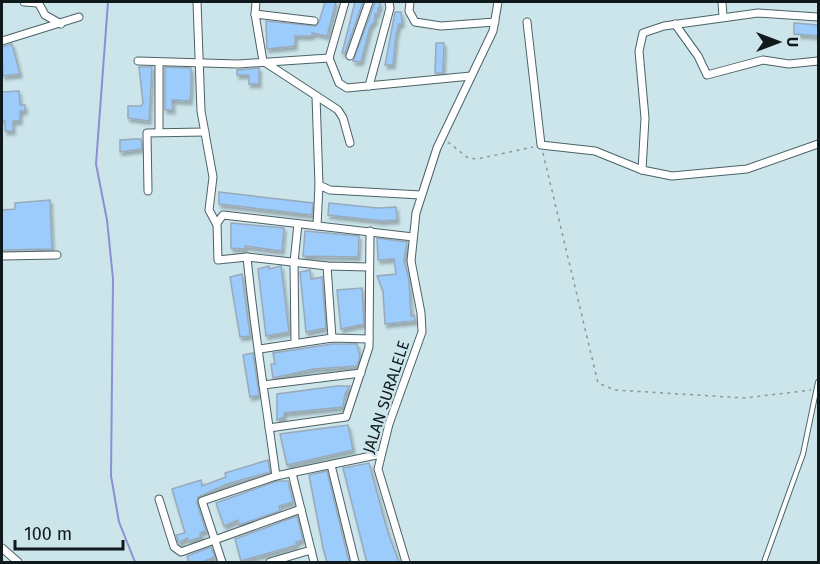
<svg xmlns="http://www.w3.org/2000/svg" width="820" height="564" font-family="'Fira Sans',sans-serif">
  <defs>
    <filter id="shadow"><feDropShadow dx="2" dy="3.5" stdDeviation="1.5" flood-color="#0004"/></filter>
  </defs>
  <rect width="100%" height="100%" fill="#cbe5eb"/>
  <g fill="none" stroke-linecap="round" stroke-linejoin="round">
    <polyline stroke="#8d8ed7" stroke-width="2" points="108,2 96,164 107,220 113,279 111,476 119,522 135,562"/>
  </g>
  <g fill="#9bccfc" stroke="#9aa9b9" stroke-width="1.5" filter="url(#shadow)">
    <polygon points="325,2 336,2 327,36 312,33 312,36 295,36 295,46 267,49 266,21 316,26 319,22"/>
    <polygon points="355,2 363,2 345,53 342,53"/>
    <polygon points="375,2 380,2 380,8 378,8 378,14 375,14 375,21 370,27 361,62 353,61"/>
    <polygon points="395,12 401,12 402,24 399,24 396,35 393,65 385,65"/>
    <polygon points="794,23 818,25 818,36 794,34"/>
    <polygon points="436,43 444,43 443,73 435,73"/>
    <polygon points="12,44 20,74 3,76 2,47"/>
    <polygon points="139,67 152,67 149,121 128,118 128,106 141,106 143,103"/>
    <polygon points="165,67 191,68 191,90 190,101 172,100 173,110 165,110"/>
    <polygon points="259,68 259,84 249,84 249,75 237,75 237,70"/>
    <polygon points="19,91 20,105 25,105 25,111 20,111 20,121 13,121 13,131 5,131 5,121 2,121 2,92"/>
    <polygon points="134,139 141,139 142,149 120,152 120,140"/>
    <polygon points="219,192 313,203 312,215 219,204"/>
    <polygon points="50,200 52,249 2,250 2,210 15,209 15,203"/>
    <polygon points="329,203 378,208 396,207 397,220 382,221 328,215"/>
    <polygon points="231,223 284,228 282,251 245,246 245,249 231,248"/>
    <polygon points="305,231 359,236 358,257 303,256"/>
    <polygon points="377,238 407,242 404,261 409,279 411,316 414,315 415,321 385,324 383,291 377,276 396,274 394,259 378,260"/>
    <polygon points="269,266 269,269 281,266 289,332 266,336 258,269"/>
    <polygon points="310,270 311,279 322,277 326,328 306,332 300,272"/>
    <polygon points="242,274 250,336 240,337 230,277"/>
    <polygon points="362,288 364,324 341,329 337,290"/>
    <polygon points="332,344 357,344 360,357 357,366 314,369 273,378 271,364 275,364 273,353"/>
    <polygon points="253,353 259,395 250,397 243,355"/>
    <polygon points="337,386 350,386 345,394 343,407 284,413 284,417 277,420 277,394"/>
    <polygon points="348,425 353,450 287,465 280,434"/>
    <polygon points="268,460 270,472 227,484 198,497 197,503 206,531 200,533 201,537 189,541 187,538 179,543 176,535 185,533 172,489 201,480 202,486 226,477 225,473"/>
    <polygon points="369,463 388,533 399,562 368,562 366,559 343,468"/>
    <polygon points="327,471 349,562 327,562 323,548 309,475"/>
    <polygon points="277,481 288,481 293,502 279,506 280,511 239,525 238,520 224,526 216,503"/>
    <polygon points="297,516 303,540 296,542 297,545 241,561 235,539"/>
    <polygon points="211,547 215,557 202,562 189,562 187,556"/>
  </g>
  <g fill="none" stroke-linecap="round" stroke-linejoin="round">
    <defs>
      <polyline id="service" points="764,562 803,454 818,382"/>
      <g id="minor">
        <polyline points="24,2 38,3"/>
        <polyline points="38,2 45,15 61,24"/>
        <polyline points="197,2 201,111 213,177 209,210 216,223"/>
        <polyline points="256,2 255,14 263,61 338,110 343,118 350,143"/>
        <polyline points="410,2 409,11 415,22 441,26 495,22"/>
        <polyline points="722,2 723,17"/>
        <polyline points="255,14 314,21"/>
        <polyline points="527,22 541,145 595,151 642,170 672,176 747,169 818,144"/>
        <polyline points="675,24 698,56 707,75 763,60 789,64 818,61"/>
        <polyline points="2,41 79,17"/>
        <polyline points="350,56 369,2"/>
        <polyline points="329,58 345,2"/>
        <polyline points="138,61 238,64 329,58 339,83 347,88 471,76"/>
        <polyline points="369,86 390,8 389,2"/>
        <polyline points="316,96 319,185 330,190 421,195"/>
        <polyline points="159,132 159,63"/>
        <polyline points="642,170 645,118 639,51 643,33 664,26 758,13 818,17"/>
        <polyline points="148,191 147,133 205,132"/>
        <polyline points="317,226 319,185"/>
        <polyline points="2,256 57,255"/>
        <path d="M247 257C254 330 266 403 276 476"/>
        <polyline points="327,266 332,338"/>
        <polyline points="369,267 327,266 247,257 218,260 217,223 223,215 413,237"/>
        <polyline points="295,341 294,262 298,224"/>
        <polyline points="260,349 332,338 369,339"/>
        <polyline points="263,385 361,373"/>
        <polyline points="269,428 346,417 369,347 370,231"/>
        <polyline points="331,465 355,562"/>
        <polyline points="292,473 314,562"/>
        <polyline points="159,499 174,547 181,552 301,509"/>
        <polyline points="2,548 18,562"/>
        <polyline points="222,562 202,501 276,476 381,454"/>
        <polyline points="270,562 311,550"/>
        <polyline points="406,562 378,469 389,424 422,332 421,313 411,261 416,213 437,148 493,31 498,2"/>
      </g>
    </defs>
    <use href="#service" stroke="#4b6267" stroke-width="6"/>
    <use href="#minor" stroke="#4b6267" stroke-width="9"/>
    <g stroke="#85989d" stroke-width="1.5" stroke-dasharray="3 4.5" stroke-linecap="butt">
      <polyline points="448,142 468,158 477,159 533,147"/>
      <polyline points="543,153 598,383 615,390 745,398 811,390"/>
    </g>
    <use href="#service" stroke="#fff" stroke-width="4"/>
    <use href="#minor" stroke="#fff" stroke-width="7"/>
  </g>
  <g text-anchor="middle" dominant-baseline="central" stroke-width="4.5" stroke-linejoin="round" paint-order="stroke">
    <g font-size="16" fill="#10191b" stroke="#cbe5eb">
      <text transform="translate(386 397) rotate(-72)">JALAN SURALELE</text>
    </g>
  </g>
  <rect width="820" height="564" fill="none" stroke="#10191b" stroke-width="6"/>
  <g transform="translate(778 42) rotate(90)" stroke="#cbe5eb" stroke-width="4.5" paint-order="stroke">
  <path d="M0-4.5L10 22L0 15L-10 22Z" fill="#10191b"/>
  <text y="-9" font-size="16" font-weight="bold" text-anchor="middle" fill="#10191b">U</text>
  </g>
  <path d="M15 540v9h108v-9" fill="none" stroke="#10191b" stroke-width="3"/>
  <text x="24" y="540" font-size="18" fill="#10191b" stroke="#cbe5eb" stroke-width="4.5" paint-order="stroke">100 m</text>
</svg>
